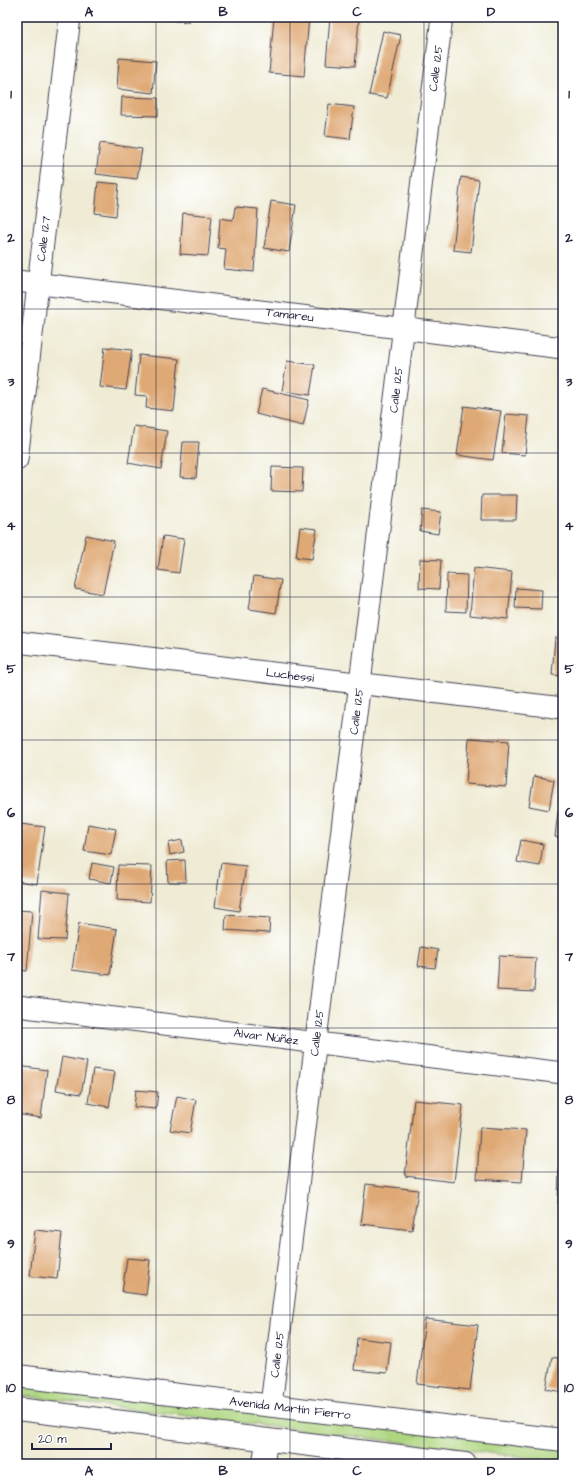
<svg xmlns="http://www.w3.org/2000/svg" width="580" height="1481" font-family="'Architects Daughter',sans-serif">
  <rect width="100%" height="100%" fill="#fff"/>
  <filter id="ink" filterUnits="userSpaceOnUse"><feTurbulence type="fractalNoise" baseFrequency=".025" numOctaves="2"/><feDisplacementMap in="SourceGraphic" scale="8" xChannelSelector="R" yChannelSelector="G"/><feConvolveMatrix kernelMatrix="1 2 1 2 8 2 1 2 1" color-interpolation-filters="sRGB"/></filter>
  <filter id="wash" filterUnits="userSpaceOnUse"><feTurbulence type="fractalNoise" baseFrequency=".012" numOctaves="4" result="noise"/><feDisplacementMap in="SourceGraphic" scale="16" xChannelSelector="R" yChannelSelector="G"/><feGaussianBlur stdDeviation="0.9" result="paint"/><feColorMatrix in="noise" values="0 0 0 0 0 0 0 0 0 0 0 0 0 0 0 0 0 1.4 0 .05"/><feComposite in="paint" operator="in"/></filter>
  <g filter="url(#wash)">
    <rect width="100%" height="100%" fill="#efebd4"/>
    <polygon fill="#aed57f" stroke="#687c5d" points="17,1381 563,1449 563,1462 17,1395"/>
    <g id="blocks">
      <g fill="#dfa975">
        <polygon points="157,17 189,17 188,22 157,19"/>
        <polygon points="274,17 309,17 304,76 269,73"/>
        <polygon points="330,17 359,19 355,66 326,64"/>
        <polygon points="383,31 401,35 387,98 369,95"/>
        <polygon points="119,58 156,61 153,93 117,89"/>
        <polygon points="122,97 158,98 158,116 121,115"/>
        <polygon points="329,104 354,107 350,139 325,136"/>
        <polygon points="100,143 142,149 137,179 96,174"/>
        <polygon points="461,177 479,180 471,252 453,250"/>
        <polygon points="98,182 119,184 116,216 95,213"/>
        <polygon points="271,201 296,205 289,252 264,248"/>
        <polygon points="235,207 258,209 254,272 224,269 226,249 218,248 220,218 233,220"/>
        <polygon points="183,213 212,216 208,256 180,254"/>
        <polygon points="105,347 132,350 126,390 100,387"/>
        <polygon points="139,355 179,359 174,411 146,408 147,396 135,395"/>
        <polygon points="287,361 315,365 310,395 282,391"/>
        <polygon points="262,389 309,400 303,426 256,414"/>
        <polygon points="464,406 501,411 493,460 457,455"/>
        <polygon points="506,414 529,416 525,455 502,453"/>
        <polygon points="134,426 167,431 161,469 128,463"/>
        <polygon points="183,442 199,442 196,478 180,477"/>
        <polygon points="272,467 303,468 302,492 271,491"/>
        <polygon points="482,495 517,495 516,520 481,520"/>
        <polygon points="422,510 441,512 438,534 420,531"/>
        <polygon points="300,527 317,529 312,559 296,557"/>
        <polygon points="86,535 114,541 103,594 75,589"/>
        <polygon points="163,536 184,539 179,573 158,570"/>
        <polygon points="420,559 441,560 439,589 419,588"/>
        <polygon points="474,568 512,572 508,619 470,615"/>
        <polygon points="447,574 467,575 466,612 446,611"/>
        <polygon points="254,576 281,580 276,613 249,609"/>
        <polygon points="516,588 542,590 541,609 515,608"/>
        <polygon points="555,638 563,638 563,676 552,675"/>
        <polygon points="469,738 509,741 506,787 466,784"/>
        <polygon points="534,776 554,780 549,810 529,806"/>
        <polygon points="558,812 563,813 563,838 555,837"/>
        <polygon points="20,824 45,827 37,884 17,881 17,848"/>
        <polygon points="88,824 116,829 111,855 84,851"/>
        <polygon points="182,840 184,852 170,855 168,843"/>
        <polygon points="521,840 543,844 540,866 517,862"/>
        <polygon points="185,860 186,882 168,882 167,861"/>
        <polygon points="92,863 114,867 111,883 89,879"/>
        <polygon points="221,863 246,866 239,911 215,907"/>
        <polygon points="118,865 152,866 150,902 117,900"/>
        <polygon points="42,890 69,893 65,940 38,939"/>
        <polygon points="17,910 32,911 27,971 17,970"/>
        <polygon points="226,915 270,918 269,933 225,930"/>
        <polygon points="79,923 117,929 110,975 72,970"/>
        <polygon points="421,947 438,950 435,968 418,966"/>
        <polygon points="499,956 536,958 534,992 497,990"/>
        <polygon points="62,1057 87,1062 81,1094 56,1090"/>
        <polygon points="18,1066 47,1070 41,1118 17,1114 17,1076"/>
        <polygon points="93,1069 115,1072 109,1107 88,1103"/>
        <polygon points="136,1090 158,1092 156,1109 134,1107"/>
        <polygon points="177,1096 196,1100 190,1133 170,1130"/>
        <polygon points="414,1100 463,1105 454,1182 405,1176"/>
        <polygon points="480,1127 526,1130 522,1182 477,1179"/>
        <polygon points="559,1170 563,1170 563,1204 558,1204"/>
        <polygon points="366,1184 418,1190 412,1230 361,1224"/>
        <polygon points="35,1230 62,1233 57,1279 30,1276"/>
        <polygon points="127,1258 150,1260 146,1295 122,1292"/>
        <polygon points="425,1319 478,1325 470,1390 417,1384"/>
        <polygon points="357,1338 391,1342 387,1373 354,1370"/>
        <polygon points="552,1357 563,1359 563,1392 546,1389"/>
      </g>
    </g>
  </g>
  <g filter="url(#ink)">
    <use href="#blocks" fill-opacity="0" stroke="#414052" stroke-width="1"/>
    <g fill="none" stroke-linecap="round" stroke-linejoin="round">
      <defs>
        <g id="street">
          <path id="s1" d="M17 281 563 348"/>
          <path id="s2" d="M17 460 70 17"/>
          <path id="s3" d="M17 642 563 708"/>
          <path id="s4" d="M17 1006 563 1073"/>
          <path id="s5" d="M271 1405 442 17"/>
          <polyline points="263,1464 267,1440"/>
        </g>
        <g id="secondary">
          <path id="s6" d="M17 1376 563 1440"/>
          <polyline points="17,1409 465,1464"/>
        </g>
      </defs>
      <use href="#street" stroke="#414052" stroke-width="23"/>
      <use href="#secondary" stroke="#414052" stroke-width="24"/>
      <use href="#street" stroke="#fff" stroke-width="21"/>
      <use href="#secondary" stroke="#fff" stroke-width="22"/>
    </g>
  </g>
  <path fill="none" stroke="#22223b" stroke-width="1" stroke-opacity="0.55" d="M156 17V1464M290 17V1464M424 17V1464M17 166H563M17 309H563M17 453H563M17 597H563M17 740H563M17 884H563M17 1028H563M17 1172H563M17 1315H563"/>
  <g text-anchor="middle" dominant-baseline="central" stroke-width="4" stroke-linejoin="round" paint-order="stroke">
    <g font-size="12" fill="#22223b" stroke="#fff">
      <text stroke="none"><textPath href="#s5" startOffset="1347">Calle 125</textPath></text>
      <text stroke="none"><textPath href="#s2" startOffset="223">Calle 127</textPath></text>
      <text stroke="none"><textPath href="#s1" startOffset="275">Tamareu</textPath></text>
      <text stroke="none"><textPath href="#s5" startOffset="1023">Calle 125</textPath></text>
      <text stroke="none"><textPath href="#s3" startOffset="275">Luchessi</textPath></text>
      <text stroke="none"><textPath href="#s5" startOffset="699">Calle 125</textPath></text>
      <text stroke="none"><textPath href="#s5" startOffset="375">Calle 125</textPath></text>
      <text stroke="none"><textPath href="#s4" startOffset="251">Álvar Núñez</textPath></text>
      <text stroke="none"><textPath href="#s5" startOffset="51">Calle 125</textPath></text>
      <text stroke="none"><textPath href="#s6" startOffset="275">Avenida Martín Fierro</textPath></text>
    </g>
  </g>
  <rect width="580" height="1481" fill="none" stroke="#fff" stroke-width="44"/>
  <path d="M32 1443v6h79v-6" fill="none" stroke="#22223b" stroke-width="2"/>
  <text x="38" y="1443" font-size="12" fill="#22223b" stroke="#ffffff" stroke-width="3" paint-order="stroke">20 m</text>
  <rect x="22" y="22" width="536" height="1437" fill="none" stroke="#22223b" stroke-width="1.5"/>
  <g font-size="13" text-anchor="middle" font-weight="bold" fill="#22223b">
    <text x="89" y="16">A</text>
    <text x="223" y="16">B</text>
    <text x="357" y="16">C</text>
    <text x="491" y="16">D</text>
    <text x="11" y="98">1</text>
    <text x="569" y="98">1</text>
    <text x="11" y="242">2</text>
    <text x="569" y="242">2</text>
    <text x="11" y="386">3</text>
    <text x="569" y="386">3</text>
    <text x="11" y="530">4</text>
    <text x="569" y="530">4</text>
    <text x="11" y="673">5</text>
    <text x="569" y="673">5</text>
    <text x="11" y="817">6</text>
    <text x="569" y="817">6</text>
    <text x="11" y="961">7</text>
    <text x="569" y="961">7</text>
    <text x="11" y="1104">8</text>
    <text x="569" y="1104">8</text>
    <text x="11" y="1248">9</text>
    <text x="569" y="1248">9</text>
    <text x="11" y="1392">10</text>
    <text x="569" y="1392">10</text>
    <text x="89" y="1475">A</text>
    <text x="223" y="1475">B</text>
    <text x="357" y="1475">C</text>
    <text x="491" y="1475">D</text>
  </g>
</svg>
